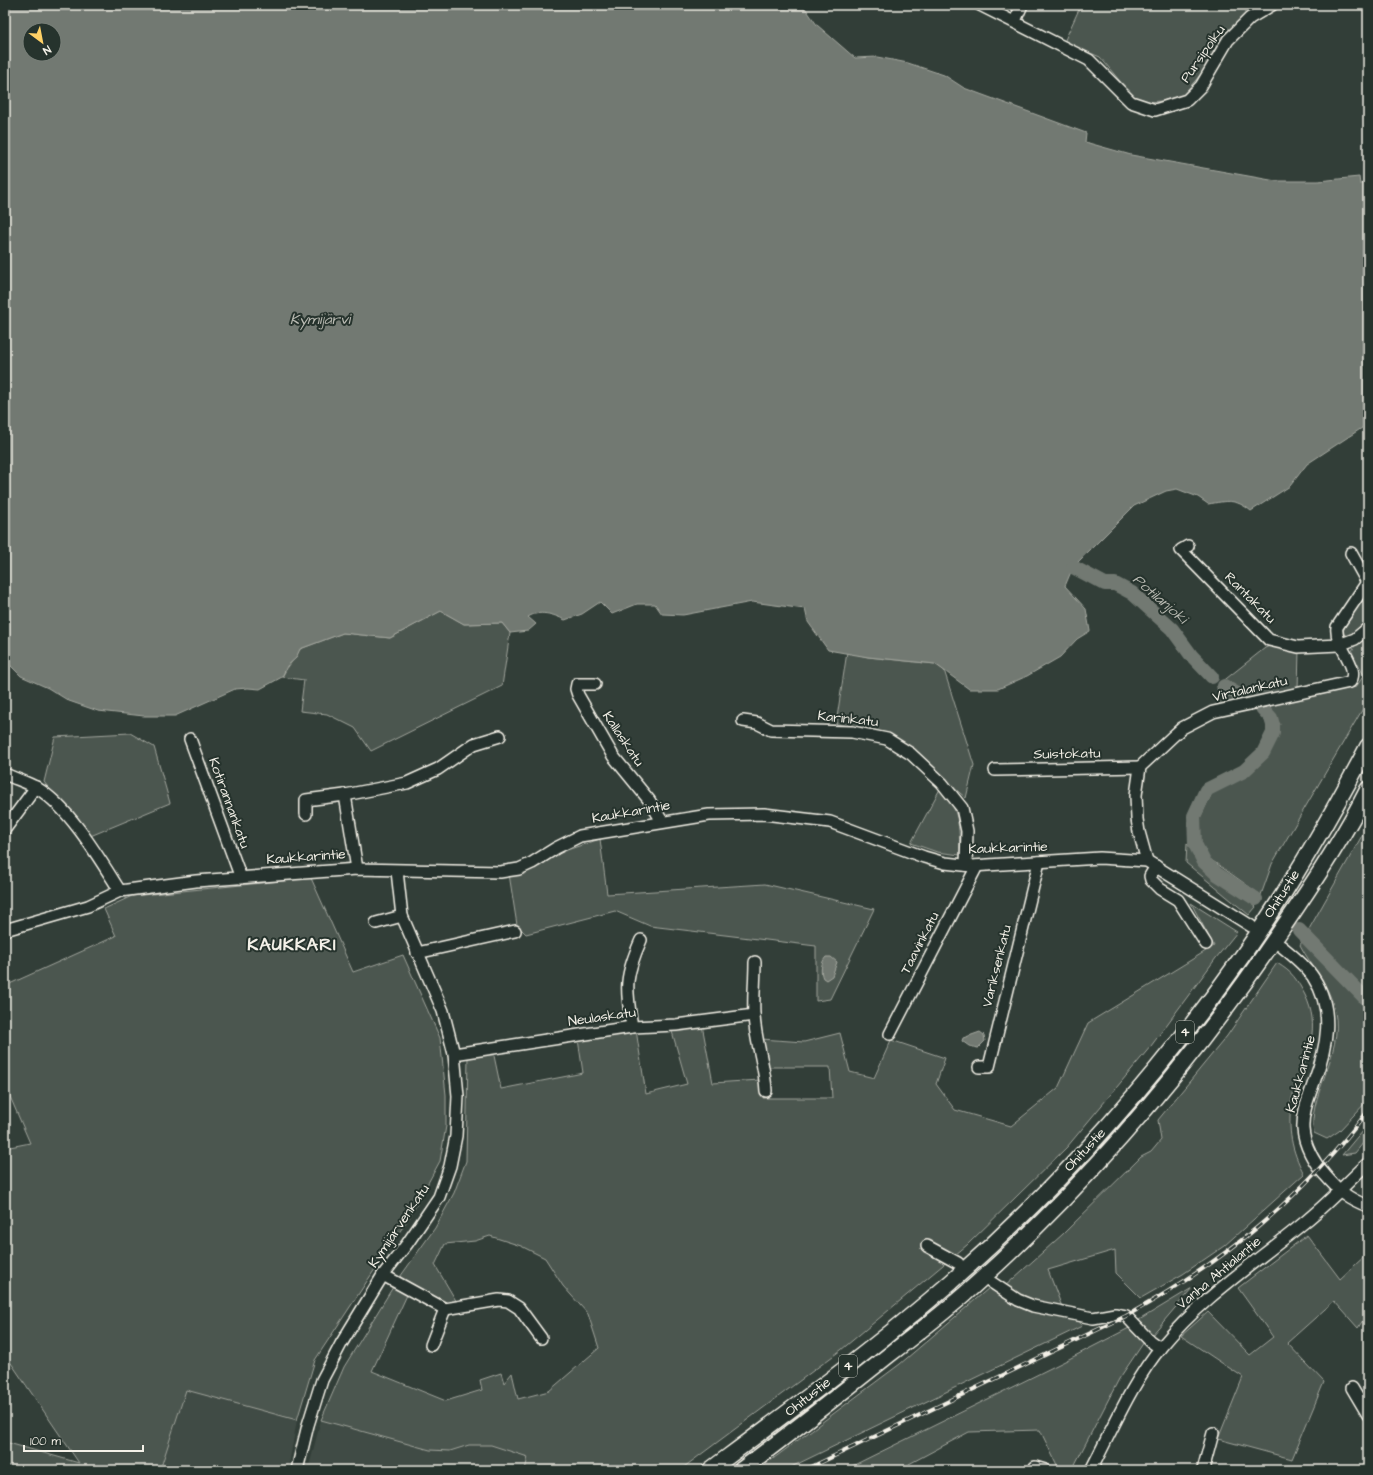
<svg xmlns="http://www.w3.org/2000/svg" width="1373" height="1475" font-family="'Architects Daughter',sans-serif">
  <rect width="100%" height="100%" fill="#323e38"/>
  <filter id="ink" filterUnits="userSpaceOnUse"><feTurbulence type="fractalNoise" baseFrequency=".025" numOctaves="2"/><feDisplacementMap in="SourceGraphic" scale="8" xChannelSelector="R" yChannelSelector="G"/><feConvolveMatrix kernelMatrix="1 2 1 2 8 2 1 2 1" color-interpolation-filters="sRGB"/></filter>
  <g filter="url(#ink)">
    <g fill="#404b44">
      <polygon points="186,1390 297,1420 288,1470 160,1470"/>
      <polygon points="321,1420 383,1438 450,1451 469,1445 491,1445 528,1457 525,1470 308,1470"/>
    </g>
    <g fill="#4c564f" stroke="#a0a49c">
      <polygon points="1081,5 1265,5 1230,31 1216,50 1207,67 1183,95 1162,101 1146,102 1133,97 1100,57 1064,42"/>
      <polygon points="1368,594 1368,619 1347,638 1342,634 1347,621"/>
      <path d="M441 611 464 624 502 623 510 633 502 686 371 751 355 728 327 714 300 711 304 680 282 677C287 666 295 660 300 649L343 633 390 638Z"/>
      <polygon points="1368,632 1368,700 1272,864 1261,895 1207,857 1200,842 1200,818 1212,793 1249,775 1267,755 1280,724 1264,705 1356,687 1364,675 1351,653 1355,645"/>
      <polygon points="1274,644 1299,650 1298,689 1219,705 1217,686 1265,648"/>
      <polygon points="847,652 868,657 935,664 944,670 974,765 966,798 888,733 836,724"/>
      <polygon points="130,733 154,747 170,803 88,837 44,782 55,737"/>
      <path d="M941 787C960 812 959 824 960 855L937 852 911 843Z"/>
      <path d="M1368 825V1100L1339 1131 1327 1139 1314 1133C1306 1099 1344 1054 1335 1012 1330 985 1312 968 1300 945Z"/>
      <polygon points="600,839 607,894 765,884 874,909 830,999 816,1001 816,946 650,926 615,911 526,934 517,925 509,874 540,866 561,852"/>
      <polygon points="1187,843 1205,871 1239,893 1256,907 1249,915 1186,863"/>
      <polygon points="311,878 353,972 403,955 440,1038 446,1095 446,1126 440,1161 410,1216 315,1360 297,1420 186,1390 160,1470 139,1468 139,1470 5,1470 5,1442 79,1463 11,1363 5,1362 5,1148 30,1143 5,1085 5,986 116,936 104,909 132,896"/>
      <polygon points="1191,903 1237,932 1216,958 1151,1046 1067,1147 967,1245 841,1350 680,1470 525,1470 528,1457 491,1445 469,1445 450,1451 430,1450 321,1420 344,1367 393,1287 407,1295 372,1371 446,1401 482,1390 480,1380 501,1373 504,1383 512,1373 518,1399 549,1391 599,1348 588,1314 563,1286 545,1258 521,1246 490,1236 475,1241 445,1244 435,1265 458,1304 445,1303 400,1277 435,1228 454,1193 466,1161 468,1057 493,1051 501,1089 583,1073 578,1039 636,1030 646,1094 687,1084 671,1028 702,1025 713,1083 760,1080 763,1098 832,1098 830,1067 767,1067 761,1039 804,1042 840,1033 850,1072 874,1078 891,1040 945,1058 936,1084 955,1110 1011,1126 1058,1088 1088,1023 1214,946"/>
      <path d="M1277 963C1293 973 1296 978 1305 995 1321 1028 1308 1051 1297 1083 1295 1089 1292 1096 1291 1103 1288 1131 1291 1149 1304 1174L1224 1246 1183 1274 1141 1298 1116 1273 1115 1250 1048 1270 1062 1307 1033 1302 1004 1287 1063 1234 1141 1157 1151 1152 1161 1140 1158 1120 1227 1036Z"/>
      <polygon points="1368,1124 1368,1137 1355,1153 1342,1155"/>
      <polygon points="1307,1235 1340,1279 1368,1253 1368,1312 1358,1328 1334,1301 1287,1343 1324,1382 1292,1459 1218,1439 1243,1377 1181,1336 1208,1312 1250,1355 1273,1337 1238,1288"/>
      <polygon points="989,1288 1012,1302 1079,1320 1082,1326 785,1470 758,1470 900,1364"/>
      <polygon points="1192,1288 1152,1335 1139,1320"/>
      <polygon points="1129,1328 1144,1342 1119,1379 1072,1470 1057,1465 1040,1430 969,1432 909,1464 905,1470 844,1470 1065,1361"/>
    </g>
    <g fill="#727972" stroke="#a6a9a1" fill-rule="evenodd">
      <path d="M5 5H803L817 25 855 58 877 57 908 63 944 75 964 88 1086 133 1085 142 1131 155 1276 181H1318L1359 177 1360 184 1368 183V424L1307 464 1290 486 1251 511C1235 498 1227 501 1208 504L1198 497 1177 489 1166 491 1134 506 1073 567 1065 586 1086 609 1090 631 1077 639 1060 657 1027 676 998 689H969L935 664 868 657 828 650 808 622 805 609 752 602 683 615 662 614 655 604H637L612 614 600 602 582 614 565 620C553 614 539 610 528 617L536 624 528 631 510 633 502 623 464 624 441 611 390 638 343 633 300 649 296 658 287 666 282 677 260 689 248 688 235 689 175 716H144L98 711 69 701 48 688 21 676 9 664 5 662ZM30 30H54V54H30Z"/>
      <path d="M826 957H831L837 962 832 976 826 980 823 978C820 972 821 962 826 957Z"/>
      <polygon points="980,1032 984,1035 985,1041 978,1048 969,1046 962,1041 963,1038"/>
    </g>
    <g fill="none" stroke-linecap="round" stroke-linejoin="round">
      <g stroke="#727972" stroke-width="14">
        <polyline points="1073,567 1105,584 1115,584 1132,593 1172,629 1191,655 1212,677"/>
        <polyline points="1224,686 1242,697"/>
        <polyline points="1256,899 1217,874 1204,862 1195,844 1194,816 1206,790 1244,771 1263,753 1273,733 1273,725 1271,718 1262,708"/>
        <polyline points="1299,930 1368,1001"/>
      </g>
      <defs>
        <g id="minor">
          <polyline points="980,5 1089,60 1131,102 1155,110 1187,100 1201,86 1228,40 1250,18 1272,5"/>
          <polyline points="1015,21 1022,5"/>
          <polyline points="1188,546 1181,550 1269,640 1298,647 1339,645 1355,639 1368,628"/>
          <polyline points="1351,553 1367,582"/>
          <polyline points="595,684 577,684 576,689 578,695 613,756 649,800 662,821"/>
          <polyline points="743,721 757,723 771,730 852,732 887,739 911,754 942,783 962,808 967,831 966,865"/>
          <polyline points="190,739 241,878"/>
          <polyline points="995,770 1140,767"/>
          <path d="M5 774C15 779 27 782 37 788 70 808 99 858 120 891"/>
          <polyline points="306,814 306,800 345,795"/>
          <polyline points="5,829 36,787"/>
          <path d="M1147 861 1139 832 1137 819 1136 795 1140 767 1172 737 1182 728 1213 712 1350 682C1361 667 1334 646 1337 627L1368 581"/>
          <polyline points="1156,866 1150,876 1151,880 1160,889 1178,900 1206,944"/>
          <polyline points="357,869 345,795 407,783 438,769 474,744 500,736"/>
          <polyline points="376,923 402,916"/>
          <polyline points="5,930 88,906 120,891 196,881 357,869 500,872 519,869 532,863 556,848 580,836 709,815 764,814 830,822 924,857 945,863 972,866 1100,858 1147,861 1251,926"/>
          <path d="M1281 946C1292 955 1305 965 1313 977 1335 1010 1327 1047 1314 1082 1309 1097 1302 1113 1303 1129 1304 1145 1314 1163 1325 1175 1338 1190 1348 1199 1368 1206"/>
          <polyline points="417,953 515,931"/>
          <path d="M755 962C755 979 753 997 754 1015 755 1041 765 1065 766 1091"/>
          <path d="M632 1027C626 987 624 978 641 940"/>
          <polyline points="890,1034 977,866"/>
          <polyline points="454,1054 632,1027 676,1025 754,1015"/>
          <polyline points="979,1067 989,1067 1039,862"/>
          <polyline points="927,1246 958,1263"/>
          <polyline points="383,1275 445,1309 499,1300 508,1301 519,1308 541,1338"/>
          <polyline points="991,1282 1018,1300 1033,1306 1093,1318 1115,1314 1126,1316 1150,1341 1160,1348"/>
          <polyline points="431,1345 445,1309"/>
          <polyline points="1352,1388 1368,1415"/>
          <polyline points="1035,1467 1045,1470"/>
          <polyline points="297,1470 308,1425 322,1380 341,1344 383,1275 407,1244 439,1197 450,1166 456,1136 458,1096 454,1054 443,1011 402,916 397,871"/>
          <path d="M1091 1470C1112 1430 1133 1380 1162 1346 1203 1296 1257 1262 1306 1221 1328 1203 1348 1182 1368 1163"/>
          <polyline points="1203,1470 1213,1433"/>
        </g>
        <g id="highway">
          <path d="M710 1470C792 1409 875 1348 952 1281 1061 1185 1159 1074 1243 955 1289 889 1330 818 1368 746"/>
          <path d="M741 1470C791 1433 840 1394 889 1355 915 1335 941 1315 966 1293 1085 1187 1190 1065 1279 933 1311 887 1343 839 1368 789"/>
        </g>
      </defs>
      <use href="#minor" stroke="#f4f1e8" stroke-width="14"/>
      <use href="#highway" stroke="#f4f1e8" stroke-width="18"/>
      <use href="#minor" stroke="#26332d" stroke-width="11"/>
      <use href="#highway" stroke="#26332d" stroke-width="15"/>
      <defs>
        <path id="rail" d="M805 1470 1126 1316C1224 1262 1300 1200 1368 1111"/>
      </defs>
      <use href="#rail" stroke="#f4f1e8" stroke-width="4"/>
      <use href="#rail" stroke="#26332d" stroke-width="2.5" stroke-dasharray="8" stroke-linecap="butt"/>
    </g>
  </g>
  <g text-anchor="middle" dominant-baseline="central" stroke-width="4" stroke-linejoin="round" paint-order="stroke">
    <g fill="#26332d" stroke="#b6b8b0" stroke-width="1">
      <rect x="1176" y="1021" width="18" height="22" rx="3"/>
      <rect x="839" y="1355" width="18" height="22" rx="3"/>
    </g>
    <g font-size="13" font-weight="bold" fill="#f4f1e8">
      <text x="1185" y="1032">4</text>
      <text x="848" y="1366">4</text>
    </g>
    <g font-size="14" fill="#f4f1e8" stroke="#26332d">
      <text transform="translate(1203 54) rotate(-55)">Pursipolku</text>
      <text transform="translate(1250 598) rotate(45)">Rantakatu</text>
      <text transform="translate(1250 689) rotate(-13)">Virtalankatu</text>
      <text transform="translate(848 719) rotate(6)">Karinkatu</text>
      <text transform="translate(623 739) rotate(56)">Kallaskatu</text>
      <text transform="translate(1067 754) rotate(-1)">Suistokatu</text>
      <text transform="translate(229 803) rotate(70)">Kotirannankatu</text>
      <text transform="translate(631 812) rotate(-10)">Kaukkarintie</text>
      <text transform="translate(1008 848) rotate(-2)">Kaukkarintie</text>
      <text transform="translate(306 857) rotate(-4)">Kaukkarintie</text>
      <text transform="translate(1282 894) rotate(-57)">Ohitustie</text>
      <text transform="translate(920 943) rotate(-63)">Taavinkatu</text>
      <text transform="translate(997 966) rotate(-76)">Variksenkatu</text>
      <text transform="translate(602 1017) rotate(-8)">Neulaskatu</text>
      <text transform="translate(1301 1074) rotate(-75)">Kaukkarintie</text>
      <text transform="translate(1085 1150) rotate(-47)">Ohitustie</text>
      <text transform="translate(399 1226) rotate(-56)">Kymijärvenkatu</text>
      <text transform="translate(1219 1273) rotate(-40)">Vanha Ahtialantie</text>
      <text transform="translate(808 1397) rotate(-38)">Ohitustie</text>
    </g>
    <g font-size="15" font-style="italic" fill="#babbb3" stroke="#26332d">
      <text x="320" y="319">Kymijärvi</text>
      <text transform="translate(1160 599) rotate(41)">Potilanjoki</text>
    </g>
    <g font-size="18" font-weight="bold" letter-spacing="1" fill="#f4f1e8" stroke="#26332d">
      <text x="292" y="944">KAUKKARI</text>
    </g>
  </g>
  <rect width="1373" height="1475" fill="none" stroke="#26332d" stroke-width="20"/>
  <rect x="10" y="10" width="1353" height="1455" fill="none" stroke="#f4f1e8" stroke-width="1.5" filter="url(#ink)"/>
  <g transform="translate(42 42) rotate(148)"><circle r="19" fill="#26332d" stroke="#787f78"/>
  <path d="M0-3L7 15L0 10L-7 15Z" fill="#ffd166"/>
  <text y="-6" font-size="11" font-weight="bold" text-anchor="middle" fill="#f4f1e8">N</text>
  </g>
  <path d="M24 1445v6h119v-6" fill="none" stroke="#f4f1e8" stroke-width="2"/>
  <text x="30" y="1445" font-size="12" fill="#f4f1e8" stroke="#26332d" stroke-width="3" paint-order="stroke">100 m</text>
</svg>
